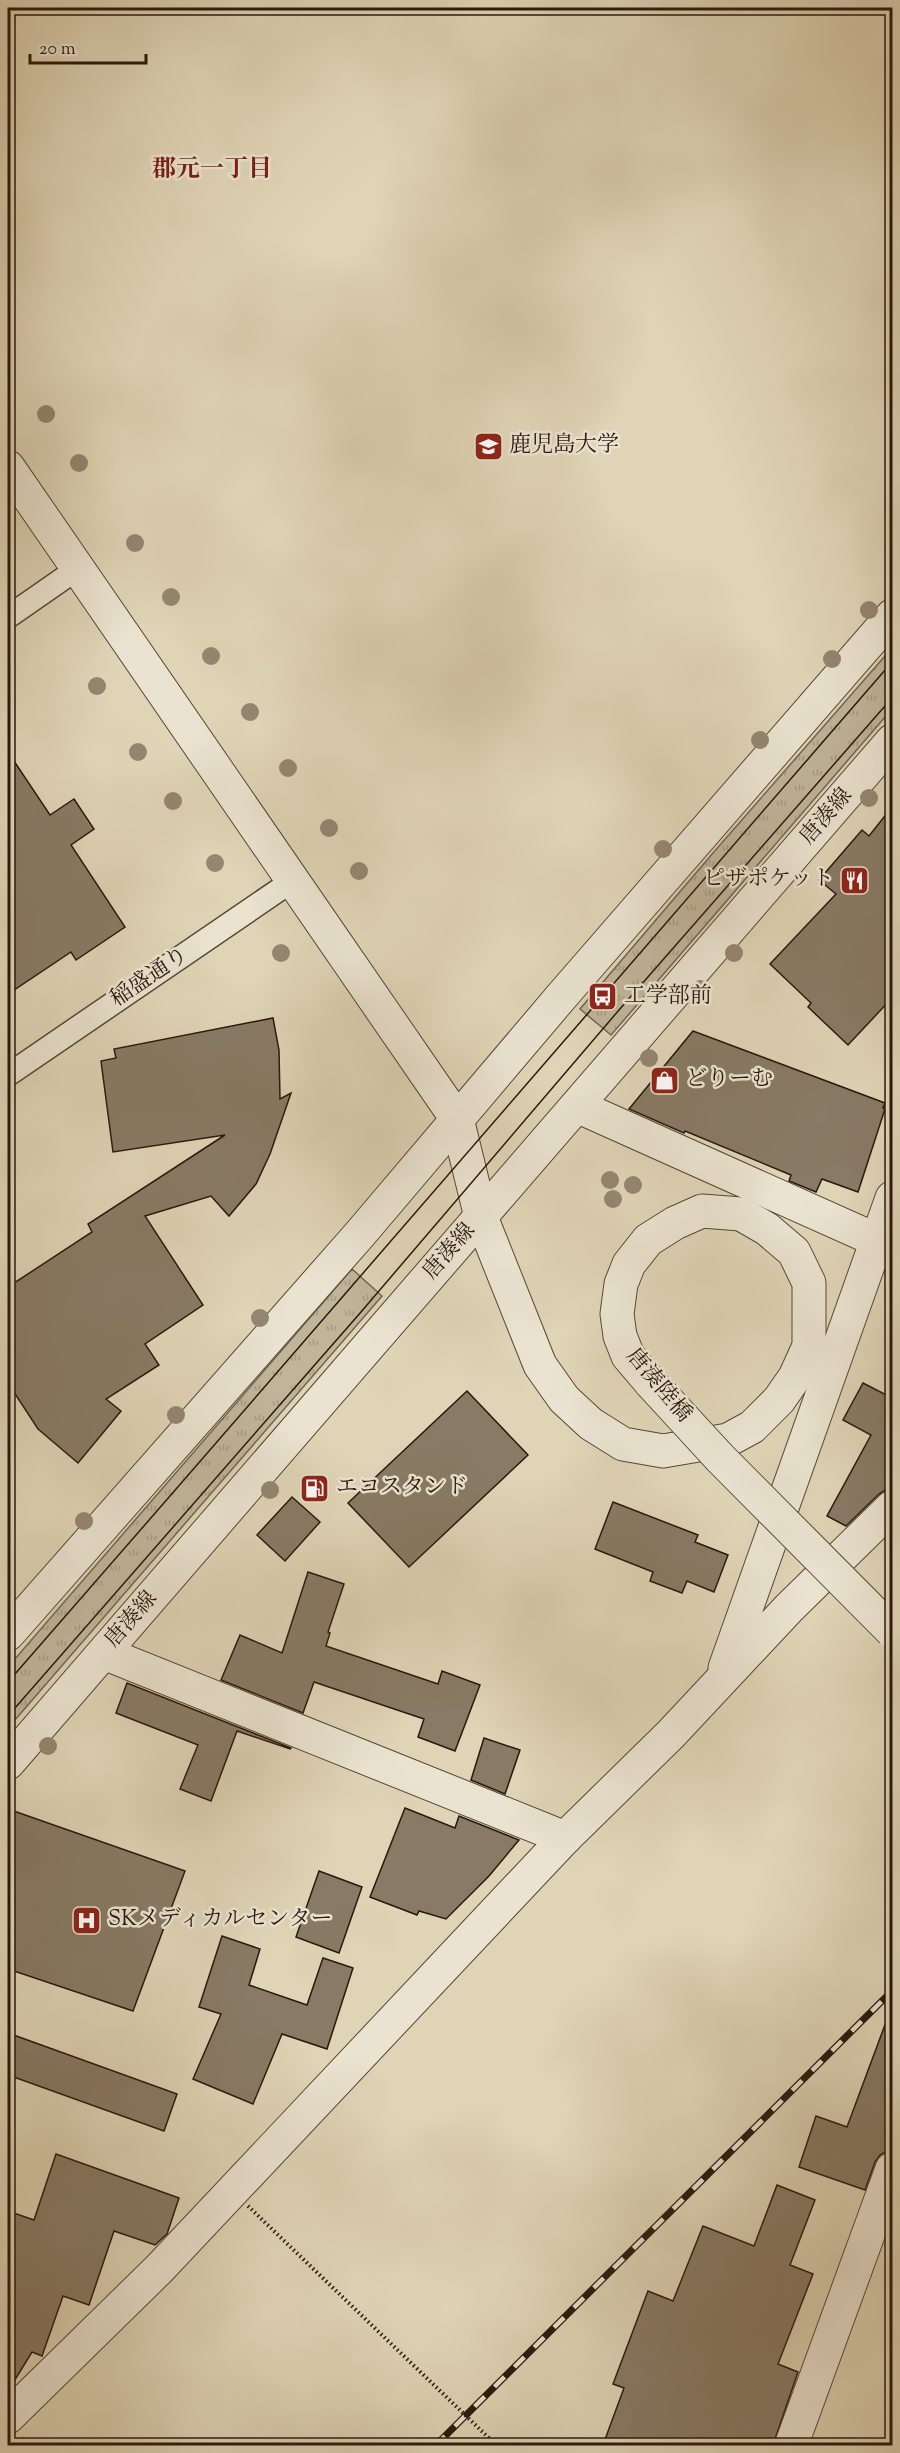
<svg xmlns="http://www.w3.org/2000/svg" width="900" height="2453" font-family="'Sorts Mill Goudy','Noto Serif JP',serif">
  <defs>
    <pattern id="grass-tufts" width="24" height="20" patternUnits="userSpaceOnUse" patternTransform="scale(1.5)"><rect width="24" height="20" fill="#c0b499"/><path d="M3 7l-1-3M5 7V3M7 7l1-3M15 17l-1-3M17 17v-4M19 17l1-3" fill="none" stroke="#a59a83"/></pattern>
  </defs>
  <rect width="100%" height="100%" fill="#dfd4b6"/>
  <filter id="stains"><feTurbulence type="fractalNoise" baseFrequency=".00333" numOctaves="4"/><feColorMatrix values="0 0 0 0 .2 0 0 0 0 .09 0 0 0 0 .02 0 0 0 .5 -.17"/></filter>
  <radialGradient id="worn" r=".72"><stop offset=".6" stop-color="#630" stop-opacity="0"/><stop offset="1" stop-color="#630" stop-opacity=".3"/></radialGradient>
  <g fill="url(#grass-tufts)" stroke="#746653" stroke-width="1.5">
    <polygon points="892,648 892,709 611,1035 580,1009 713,853"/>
    <polygon points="352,1269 382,1296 8,1728 8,1667"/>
  </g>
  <g fill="#887a65" stroke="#29180d" stroke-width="1.5">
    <polygon points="8,752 50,815 74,799 94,829 71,845 125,927 76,960 71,952 8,994"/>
    <polygon points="892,807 892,998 848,1045 808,1007 811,1003 770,964 836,894 819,880 862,830 869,836"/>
    <polygon points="273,1018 279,1050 280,1099 291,1093 270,1154 256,1184 229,1216 211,1196 145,1216 203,1305 145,1344 159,1365 106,1399 121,1411 78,1463 38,1429 8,1383 8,1287 92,1232 88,1224 225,1135 113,1152 101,1061 116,1058 114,1049"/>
    <polygon points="693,1031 885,1103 883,1108 885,1109 858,1192 822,1179 816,1192 789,1181 791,1175 685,1131 684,1133 629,1109"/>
    <polygon points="863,1383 892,1398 892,1397 892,1480 887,1489 879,1494 846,1526 827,1516 871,1435 843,1420"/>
    <polygon points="467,1391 528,1455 409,1567 348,1503"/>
    <polygon points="292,1497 320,1522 285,1561 257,1535"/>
    <polygon points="613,1502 698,1535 695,1542 728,1555 714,1592 687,1581 682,1593 650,1581 653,1572 595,1549"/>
    <polygon points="308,1572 344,1584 328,1632 330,1633 326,1646 438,1684 442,1671 480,1685 455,1751 418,1737 424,1719 314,1682 303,1713 221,1680 240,1635 282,1653"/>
    <polygon points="127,1683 291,1748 290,1749 237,1731 211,1801 180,1789 198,1745 116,1713"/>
    <polygon points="484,1738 520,1750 505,1794 471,1780"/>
    <polygon points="405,1808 455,1828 459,1816 519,1840 489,1876 446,1919 419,1911 417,1915 370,1897"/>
    <polygon points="8,1809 185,1871 133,2011 8,1969"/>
    <polygon points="319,1871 362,1887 339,1953 296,1937"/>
    <polygon points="222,1936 260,1949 249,1985 307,2005 323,1958 353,1968 327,2049 282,2034 253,2104 193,2079 221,2014 199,2007"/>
    <polygon points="889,2014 892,2014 892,2136 887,2151 880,2155 875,2162 865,2190 799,2167 816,2116 847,2127"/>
    <polygon points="8,2033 177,2094 164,2131 8,2075"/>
    <polygon points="56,2154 179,2198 167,2234 155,2245 114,2231 89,2305 63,2296 42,2356 32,2352 8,2391 8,2211 34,2220"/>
    <polygon points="777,2185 815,2200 790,2265 813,2274 778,2364 798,2372 773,2445 603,2445 624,2388 613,2384 648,2291 673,2301 703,2226 754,2246"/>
  </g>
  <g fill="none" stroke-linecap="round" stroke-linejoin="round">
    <defs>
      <g id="service">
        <polyline points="8,617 77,569"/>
        <polyline points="8,1075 292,881"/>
      </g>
      <g id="minor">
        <polyline points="577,1106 892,1247"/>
        <polyline points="104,1653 565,1838"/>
        <polyline points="725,1668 892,1198"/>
        <polyline points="8,2417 159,2269 565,1838 671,1734 789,1608 892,1507"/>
        <polyline points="791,2446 892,2169"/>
      </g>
      <g id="tertiary">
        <polyline points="8,467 457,1119 481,1217 540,1365 564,1399 591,1424 623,1444 663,1451 728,1440 752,1427 779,1400 795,1377 809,1346 809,1283 794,1252 767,1229 741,1214 702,1211 675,1223 648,1240 629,1264 621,1284 617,1314 620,1336 628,1356 651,1383"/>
        <polyline points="8,1634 360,1234 561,997 892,616"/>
        <polyline points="8,1763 892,741"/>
      </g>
    </defs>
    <use href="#service" stroke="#564737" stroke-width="25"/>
    <use href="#minor" stroke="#564737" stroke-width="35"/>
    <use href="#tertiary" stroke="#564737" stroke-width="35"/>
    <polyline stroke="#29180d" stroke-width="4" stroke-dasharray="1.5 3" stroke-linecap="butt" points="484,2446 490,2439"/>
    <use href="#service" stroke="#eae3d0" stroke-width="22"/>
    <use href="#minor" stroke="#eae3d0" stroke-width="33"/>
    <use href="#tertiary" stroke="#eae3d0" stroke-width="33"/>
    <g stroke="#29180d" stroke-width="1.5">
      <path d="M8 1682C304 1343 598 1002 892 662"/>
      <polyline points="8,1716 361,1312 619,1010 892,698"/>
    </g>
    <defs>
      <polyline id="rail" points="435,2446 892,1991"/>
    </defs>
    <use href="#rail" stroke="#29180d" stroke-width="7"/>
    <use href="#rail" stroke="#eae3d0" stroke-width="4.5" stroke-dasharray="14" stroke-linecap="butt"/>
    <defs>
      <polyline id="tertiary-bridge" points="651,1383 720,1458 892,1631"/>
    </defs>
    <use href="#tertiary-bridge" stroke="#564737" stroke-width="35" stroke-linecap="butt"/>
    <polyline stroke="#29180d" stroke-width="4" stroke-dasharray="1.5 3" stroke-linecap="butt" points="248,2206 490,2439"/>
    <use href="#tertiary-bridge" stroke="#eae3d0" stroke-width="33"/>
  </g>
  <g fill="#948670">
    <circle cx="46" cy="414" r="9"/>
    <circle cx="79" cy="463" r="9"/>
    <circle cx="135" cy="543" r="9"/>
    <circle cx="171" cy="597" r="9"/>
    <circle cx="869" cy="610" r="9"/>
    <circle cx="211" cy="656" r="9"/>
    <circle cx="832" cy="659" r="9"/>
    <circle cx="97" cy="686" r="9"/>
    <circle cx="250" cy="712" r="9"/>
    <circle cx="760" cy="740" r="9"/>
    <circle cx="138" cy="752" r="9"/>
    <circle cx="288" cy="768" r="9"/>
    <circle cx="869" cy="798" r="9"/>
    <circle cx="173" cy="801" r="9"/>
    <circle cx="329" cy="828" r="9"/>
    <circle cx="663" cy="849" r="9"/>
    <circle cx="215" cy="863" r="9"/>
    <circle cx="359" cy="871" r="9"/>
    <circle cx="281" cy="953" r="9"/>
    <circle cx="734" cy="953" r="9"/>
    <circle cx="700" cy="989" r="9"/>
    <circle cx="649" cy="1058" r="9"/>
    <circle cx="610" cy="1180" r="9"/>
    <circle cx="633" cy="1185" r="9"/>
    <circle cx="613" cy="1199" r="9"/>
    <circle cx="260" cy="1318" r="9"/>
    <circle cx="176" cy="1415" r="9"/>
    <circle cx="270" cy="1490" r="9"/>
    <circle cx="84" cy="1521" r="9"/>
    <circle cx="48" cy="1746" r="9"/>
  </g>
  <defs>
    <symbol id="university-square" viewBox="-11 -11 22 22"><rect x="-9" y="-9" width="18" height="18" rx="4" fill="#8f2418" stroke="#eae3d0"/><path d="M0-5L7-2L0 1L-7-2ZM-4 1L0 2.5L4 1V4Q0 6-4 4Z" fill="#fff"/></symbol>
    <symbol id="restaurant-square" viewBox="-11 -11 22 22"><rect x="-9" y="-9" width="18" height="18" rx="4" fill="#8f2418" stroke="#eae3d0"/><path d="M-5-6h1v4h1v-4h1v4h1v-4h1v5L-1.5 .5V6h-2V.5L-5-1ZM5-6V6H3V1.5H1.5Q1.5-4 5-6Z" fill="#fff"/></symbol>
    <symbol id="bus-square" viewBox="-11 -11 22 22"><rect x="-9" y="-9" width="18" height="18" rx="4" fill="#8f2418" stroke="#eae3d0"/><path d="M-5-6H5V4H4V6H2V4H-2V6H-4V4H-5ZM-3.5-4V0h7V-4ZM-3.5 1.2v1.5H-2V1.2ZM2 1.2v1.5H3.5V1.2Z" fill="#fff"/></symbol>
    <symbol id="shop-square" viewBox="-11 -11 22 22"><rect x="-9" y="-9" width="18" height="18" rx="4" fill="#8f2418" stroke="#eae3d0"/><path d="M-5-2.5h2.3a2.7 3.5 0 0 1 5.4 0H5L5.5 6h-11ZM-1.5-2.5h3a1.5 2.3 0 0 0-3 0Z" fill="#fff"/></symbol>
    <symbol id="fuel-square" viewBox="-11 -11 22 22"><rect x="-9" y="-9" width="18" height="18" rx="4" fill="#8f2418" stroke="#eae3d0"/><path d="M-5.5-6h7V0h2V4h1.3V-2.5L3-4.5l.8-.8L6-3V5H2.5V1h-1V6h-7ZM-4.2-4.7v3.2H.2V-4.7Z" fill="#fff"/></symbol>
    <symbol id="hospital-square" viewBox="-11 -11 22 22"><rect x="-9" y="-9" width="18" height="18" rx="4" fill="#8f2418" stroke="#eae3d0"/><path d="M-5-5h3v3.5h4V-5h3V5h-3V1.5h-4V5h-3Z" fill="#fff"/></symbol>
  </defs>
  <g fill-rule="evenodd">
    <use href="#university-square" x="472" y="430" width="33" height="33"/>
    <use href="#restaurant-square" x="838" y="864" width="33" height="33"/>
    <use href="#bus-square" x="586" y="980" width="33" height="33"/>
    <use href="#shop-square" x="648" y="1064" width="33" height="33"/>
    <use href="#fuel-square" x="298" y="1472" width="33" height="33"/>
    <use href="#hospital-square" x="70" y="1904" width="33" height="33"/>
  </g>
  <g text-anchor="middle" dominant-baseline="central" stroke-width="5" stroke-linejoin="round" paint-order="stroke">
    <g font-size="22" fill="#29180d" stroke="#eae3d0" text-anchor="start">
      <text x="509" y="446">鹿児島大学</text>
      <text x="834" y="880" text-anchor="end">ピザポケット</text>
      <text x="624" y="997">工学部前</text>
      <text x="685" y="1080">どりーむ</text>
      <text x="336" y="1488">エコスタンド</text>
      <text x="108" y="1920">SKメディカルセンター</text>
    </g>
    <g font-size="22" fill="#29180d" stroke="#eae3d0">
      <text transform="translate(827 817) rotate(-49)">唐湊線</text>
      <text transform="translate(150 978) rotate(-34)">稲盛通り</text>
      <text transform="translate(450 1252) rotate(-49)">唐湊線</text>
      <text transform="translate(658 1386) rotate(50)">唐湊陸橋</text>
      <text transform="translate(132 1620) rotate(-49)">唐湊線</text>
    </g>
    <g font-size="24" font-weight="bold" fill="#7a1f14" stroke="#eae3d0">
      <text x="212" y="170">郡元一丁目</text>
    </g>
  </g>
  <rect width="900" height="2453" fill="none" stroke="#dfd4b6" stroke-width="30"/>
  <rect x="9" y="9" width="882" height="2435" fill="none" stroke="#29180d" stroke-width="3"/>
  <rect x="15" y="15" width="870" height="2423" fill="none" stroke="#29180d" stroke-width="1.5"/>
  <path d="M30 54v9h116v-9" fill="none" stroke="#29180d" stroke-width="3"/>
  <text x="39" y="54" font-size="18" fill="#29180d" stroke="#eae3d0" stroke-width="4.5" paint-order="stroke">20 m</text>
  <rect width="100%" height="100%" filter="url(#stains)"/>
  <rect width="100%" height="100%" fill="url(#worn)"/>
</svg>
